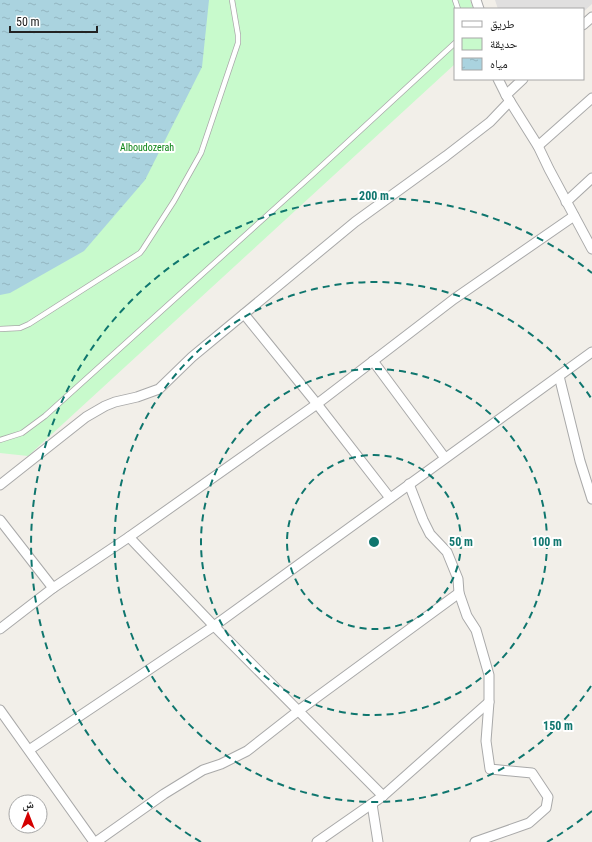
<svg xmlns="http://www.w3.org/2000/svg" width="592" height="842" font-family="'Roboto Condensed','Noto Naskh Arabic',sans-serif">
  <defs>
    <pattern id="water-ripples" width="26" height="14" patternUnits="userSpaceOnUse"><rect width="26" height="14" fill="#aad3df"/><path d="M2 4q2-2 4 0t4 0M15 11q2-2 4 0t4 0" fill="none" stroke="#92b5bf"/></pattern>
  </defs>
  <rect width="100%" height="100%" fill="#f2efe9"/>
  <polygon fill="#e0dfdf" points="495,0 592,0 592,4 583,12 583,9 498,9"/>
  <polygon fill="#c8facc" points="0,0 470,0 473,9 455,9 455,64 28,456 0,453"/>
  <polygon fill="url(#water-ripples)" points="0,0 209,0 202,67 145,180 84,251 10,293 0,295"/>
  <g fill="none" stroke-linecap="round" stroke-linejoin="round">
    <defs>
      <g id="service">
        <polyline points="455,0 458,9"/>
        <polyline points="0,329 20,328 29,324 140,253 143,249 174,201 201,153 238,43 238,35 232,0"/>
        <polyline points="0,440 22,433 45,416 313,174 455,43"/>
      </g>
      <g id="minor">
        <polyline points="476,0 479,9"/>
        <polyline points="583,25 592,17"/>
        <polyline points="498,79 506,95 538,146 549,169 592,249"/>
        <polyline points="506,95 523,79"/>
        <polyline points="538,146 592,98"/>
        <polyline points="566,202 592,178"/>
        <polyline points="244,314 317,404 390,498"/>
        <polyline points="373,361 445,458"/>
        <polyline points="559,376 580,461 592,499"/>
        <polyline points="409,484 423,520 430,534 447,552 458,579 459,593 467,616 476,630 489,675 489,702 486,741 490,769 532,773 548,797 546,808 529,823 475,842"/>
        <polyline points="0,485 86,417 105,406 115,402 137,397 159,389 192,357 355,222 446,156 490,122 510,101"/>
        <polyline points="0,520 53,588"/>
        <polyline points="129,537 214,626 383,796"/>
        <polyline points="0,629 53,588 129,537 317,404 454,299 574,216"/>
        <polyline points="0,710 94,842"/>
        <polyline points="29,750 214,626 592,352"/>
        <polyline points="372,804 378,842"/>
        <polyline points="96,842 164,794 203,770 221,764 247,751 298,711 459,593"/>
        <polyline points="317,842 383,796 489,702"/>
      </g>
    </defs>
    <use href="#service" stroke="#a9a9a9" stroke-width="6"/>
    <use href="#minor" stroke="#a9a9a9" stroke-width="11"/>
    <use href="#service" stroke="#fff" stroke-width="4.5"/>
    <use href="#minor" stroke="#fff" stroke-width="9"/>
  </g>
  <g fill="none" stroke="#0f766e" stroke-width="2" stroke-dasharray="7 5">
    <circle cx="374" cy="542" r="87"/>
    <circle cx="374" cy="542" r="173"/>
    <path d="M591 686A260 260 0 1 1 591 398"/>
    <path d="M592 811A346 346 0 0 1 547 842M201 842A346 346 0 1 1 592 273"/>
  </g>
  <g text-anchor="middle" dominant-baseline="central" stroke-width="4" stroke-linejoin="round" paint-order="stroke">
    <g font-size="10" fill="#0c8416" stroke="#fff">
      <text x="147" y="147">Alboudozerah</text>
    </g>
  </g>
  <circle cx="374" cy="542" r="6" fill="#0f766e" stroke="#fff" stroke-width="2"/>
  <g font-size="12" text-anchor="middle" font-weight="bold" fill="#0f766e" stroke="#fff" stroke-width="4" stroke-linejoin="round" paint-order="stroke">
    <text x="374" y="200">200 m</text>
    <text x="461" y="546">50 m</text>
    <text x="547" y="546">100 m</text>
    <text x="558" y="730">150 m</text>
  </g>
  <rect x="454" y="8" width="130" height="72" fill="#ffffff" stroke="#a7a7a7"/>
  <rect x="462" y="21" width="20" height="6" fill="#ffffff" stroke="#a7a7a7"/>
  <text x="490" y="28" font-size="12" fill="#222222">طريق</text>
  <rect x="462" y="38" width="20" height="12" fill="#c8facc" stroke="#a7a7a7"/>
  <text x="490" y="48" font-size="12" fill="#222222">حديقة</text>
  <rect x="462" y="58" width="20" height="12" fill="url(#water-ripples)" stroke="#a7a7a7"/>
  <text x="490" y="68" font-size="12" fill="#222222">مياه</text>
  <g transform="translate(28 814)"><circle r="19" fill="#ffffff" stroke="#a7a7a7"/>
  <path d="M0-3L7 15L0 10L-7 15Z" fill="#d40000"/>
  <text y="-6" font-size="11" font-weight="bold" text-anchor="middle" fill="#222222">ش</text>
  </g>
  <path d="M10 26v6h87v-6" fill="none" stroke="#222222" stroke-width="2"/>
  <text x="16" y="26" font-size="12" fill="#222222" stroke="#ffffff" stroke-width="3" paint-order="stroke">50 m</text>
</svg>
